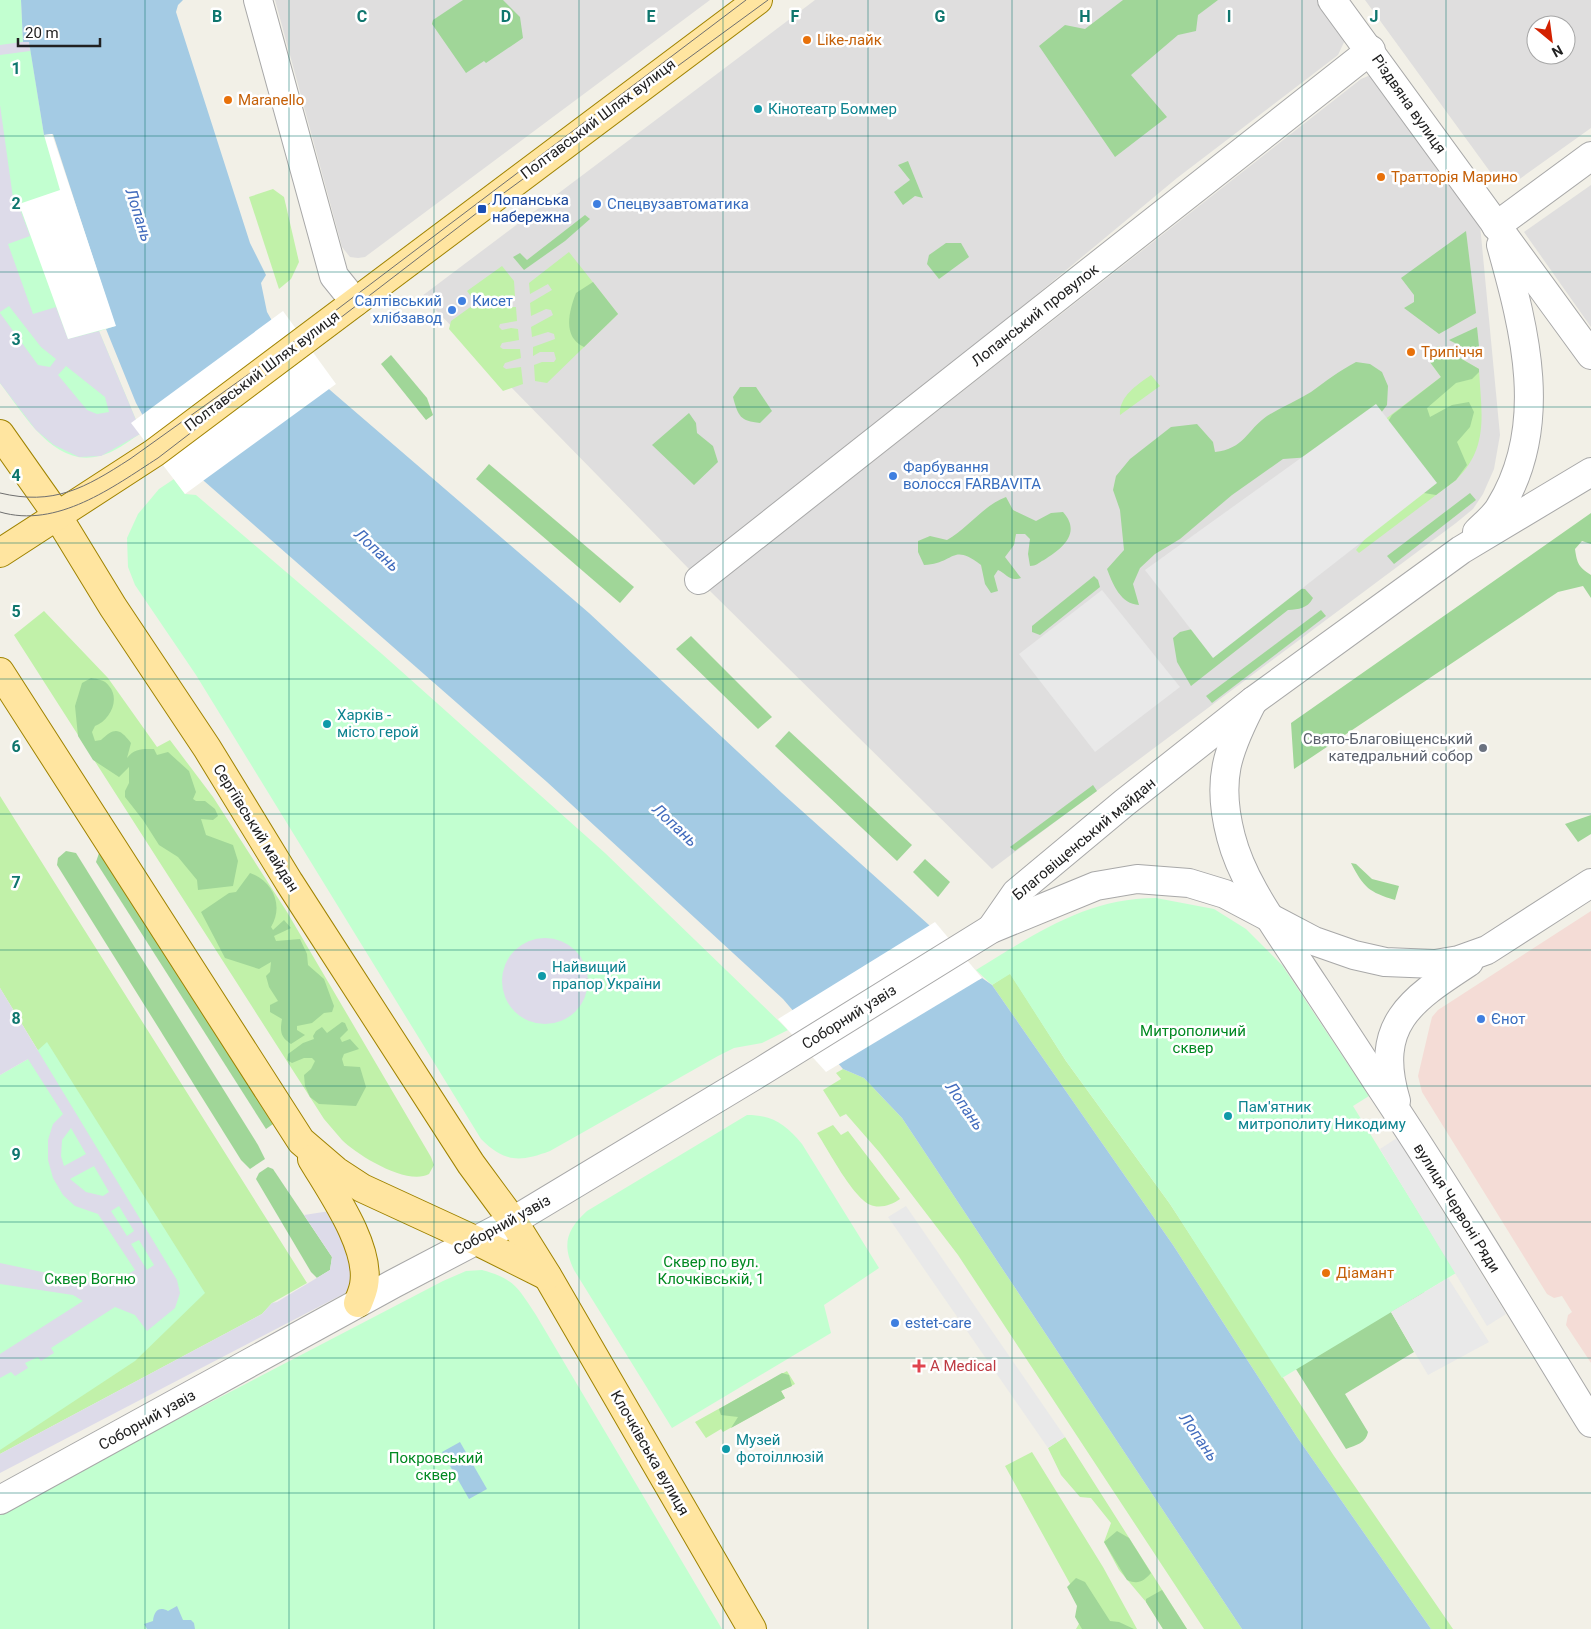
<svg xmlns="http://www.w3.org/2000/svg" width="1591" height="1629" font-family="Roboto,sans-serif">
  <rect width="100%" height="100%" fill="#f2f0e7"/>
  <g fill="#dfdede" fill-rule="evenodd">
    <polygon points="275,0 710,0 365,257 358,258 350,257 342,247"/>
    <polygon points="815,0 1320,0 1345,40 1338,55 1177,178 1011,316 690,570 422,296"/>
    <path d="M1365 0H1591V128L1514 183 1499 184ZM1536 25H1566V55H1536Z"/>
    <polygon points="1373,74 1479,214 1500,435 1494,469 1483,494 1473,509 1456,523 992,869 709,590 1361,79"/>
    <polygon points="1591,185 1591,327 1524,232"/>
  </g>
  <polygon fill="#f4dcd6" points="1591,911 1591,1363 1566,1325 1568,1315 1572,1312 1562,1296 1554,1298 1547,1294 1422,1092 1418,1076 1430,1025 1432,1017 1438,1010"/>
  <g fill="#c1f1a9">
    <polygon points="273,189 284,197 299,262 291,279 279,289 249,197"/>
    <polygon points="569,252 618,314 547,383 535,381 534,365 542,362 554,362 556,359 554,352 540,352 533,356 533,347 555,339 554,334 548,332 532,337 531,327 553,315 551,310 546,309 531,316 530,303 552,290 548,284 530,294 529,283"/>
    <polygon points="502,266 514,281 515,297 496,300 495,303 498,307 516,307 517,321 500,324 499,327 502,330 511,328 518,329 519,340 502,343 500,347 503,349 520,349 521,358 505,363 503,367 506,369 521,367 523,384 503,391 449,329 451,321 476,303 467,291"/>
    <path d="M1439 346 1479 369C1481 412 1490 447 1456 480L1359 553 1356 550 1365 539 1367 433 1441 377 1424 354Z"/>
    <path d="M1151 375 1160 386 1120 415C1119 396 1137 385 1151 375Z"/>
    <path d="M44 611 108 678 157 747 170 740 213 797 287 912 431 1157 434 1165 429 1174C407 1186 357 1155 342 1140 336 1133 330 1126 324 1119L14 635Z"/>
    <polygon points="0,796 307,1283 272,1303 262,1314 0,1454 0,1384 39,1052 0,988"/>
    <polygon points="1010,973 1066,1061 1170,1204 1334,1456 1453,1629 1431,1629 1297,1437 1173,1245 992,985"/>
    <polygon points="843,1069 864,1078 902,1118 1242,1629 1204,1629 958,1255 880,1153 846,1114 840,1117 823,1090 841,1079 836,1073"/>
    <path d="M833 1125 841 1135 848 1131 900 1199C893 1204 883 1208 874 1206 855 1203 828 1149 817 1133Z"/>
    <polygon points="787,1371 795,1384 781,1391 785,1398 723,1432 721,1429 706,1438 695,1422"/>
    <polygon points="1065,1437 1187,1629 1163,1629 1146,1602 1119,1570 1104,1542 1111,1523 1091,1498 1080,1497 1061,1475 1048,1448"/>
    <polygon points="1032,1452 1103,1567 1137,1629 1076,1629 1084,1615 1074,1591 1005,1466"/>
  </g>
  <g fill="#a0d698">
    <polygon points="463,0 503,0 520,17 523,38 486,63 484,61 466,73 432,24 433,20"/>
    <polygon points="1123,0 1218,0 1198,15 1196,31 1178,35 1131,75 1167,117 1115,157 1039,46 1065,25 1085,29"/>
    <polygon points="908,161 923,198 915,196 903,205 894,192 910,180 898,165"/>
    <polygon points="585,215 590,219 565,241 524,270 513,257 520,253 527,260"/>
    <polygon points="1466,231 1476,313 1439,334 1404,308 1414,302 1414,295 1401,278"/>
    <polygon points="946,243 961,243 969,257 939,279 927,264 929,255"/>
    <path d="M593 282 618 314 584 347C562 337 569 311 576 293Z"/>
    <polygon points="1477,327 1480,356 1449,340"/>
    <polygon points="1439,346 1479,369 1479,372 1472,379 1456,383 1427,408 1430,417 1452,405 1469,402 1474,412 1470,427 1457,442 1467,465 1456,480 1436,495 1424,493 1385,426 1392,415 1441,377 1424,354"/>
    <polygon points="391,355 427,398 433,415 426,420 381,364"/>
    <path d="M1356 362 1370 364 1382 372 1388 386 1387 405 1374 422 1311 457 1283 459 1232 495 1180 539 1155 554 1140 568 1133 584 1139 605C1121 604 1113 585 1107 569L1124 550 1120 510 1113 490 1116 476 1130 459 1171 427 1197 424 1213 442 1215 452C1244 449 1247 430 1267 416 1281 407 1297 401 1311 392 1326 381 1339 371 1356 362Z"/>
    <path d="M740 387H756L772 411 760 423C740 421 738 416 733 397Z"/>
    <polygon points="689,413 696,423 697,433 713,446 718,462 694,485 652,445"/>
    <polygon points="489,464 634,587 620,603 476,479"/>
    <polygon points="1470,493 1476,500 1394,564 1387,556"/>
    <path d="M1006 497 1013 510 1036 521 1051 513 1063 512C1082 533 1062 549 1044 560 1038 563 1036 566 1030 566L1028 554 1030 539 1025 534H1016L1014 545 1005 557 1021 578C1009 582 1007 574 998 570L994 576 998 591 991 593 985 584 981 565C951 542 955 564 924 565L918 552V541L930 536 947 540C968 528 984 505 1006 497Z"/>
    <path d="M1591 513V544L1582 541 1575 549C1577 564 1579 567 1591 575V598L1583 586 1558 592 1294 769 1291 723Z"/>
    <polygon points="1094,576 1098,580 1100,587 1040,635 1032,632 1032,626"/>
    <path d="M1289 588 1305 589 1313 598C1307 609 1299 609 1288 610L1191 686 1177 662 1173 638 1180 632 1208 625Z"/>
    <polygon points="1321,610 1326,616 1212,703 1206,696"/>
    <polygon points="691,636 772,717 758,729 676,649"/>
    <path d="M91 678C98 679 105 680 109 686 121 700 109 721 95 726L92 732 95 741 101 740C114 728 119 727 131 743L127 758C135 748 142 749 154 749L157 755 168 752 189 771 196 792 193 799 196 801H205L215 809 218 816 213 820 201 819 206 835 233 845 238 861 233 886 198 890 197 880 178 857 159 845 143 820 125 797V791L129 783V767L119 777 93 760 78 736 75 706 82 683Z"/>
    <polygon points="789,731 912,845 897,861 775,746"/>
    <polygon points="1093,785 1097,791 1015,851 1010,847"/>
    <polygon points="1591,815 1591,834 1578,842 1565,824"/>
    <polygon points="100,850 273,1124 266,1129 96,862"/>
    <polygon points="66,851 76,853 258,1145 265,1159 250,1169 241,1160 57,865 58,858"/>
    <polygon points="925,859 950,882 938,897 913,872"/>
    <path d="M1351 863 1356 864 1372 879 1399 886 1395 900C1369 892 1364 888 1351 863Z"/>
    <path d="M250 873C273 881 284 906 271 927L273 930 284 920 291 928 274 936 276 941 300 939 307 954 308 965 324 979 334 1006 332 1012 324 1013 312 1023 297 1026V1030L305 1035 291 1044C280 1037 280 1031 282 1019L270 1012V1005L278 1001 269 987 266 976 270 972 271 962 259 969 225 958 201 912 229 893 236 892Z"/>
    <polygon points="342,1022 345,1023 348,1030 340,1038 342,1042 350,1039 359,1049 344,1054 342,1059 344,1066 360,1067 366,1087 356,1106 319,1104 310,1097 305,1086 304,1075 311,1069 315,1061 312,1058 304,1058 292,1063 287,1060 288,1054 303,1043 314,1039 313,1036 316,1031 322,1027 327,1033"/>
    <polygon points="268,1167 273,1169 332,1257 330,1270 317,1278 311,1272 256,1179 259,1173"/>
    <path d="M1425 1292 1391 1312 1414 1352 1345 1394 1368 1432C1366 1443 1356 1445 1346 1449L1267 1323Z"/>
    <polygon points="782,1373 789,1375 792,1386 781,1391 785,1398 731,1428 738,1417 721,1415 719,1409"/>
    <path d="M1117 1531 1129 1538 1151 1573C1144 1581 1138 1585 1127 1580L1104 1542Z"/>
    <polygon points="1076,1578 1085,1582 1110,1621 1119,1622 1134,1629 1082,1629 1075,1617 1077,1606 1067,1587"/>
    <polygon points="1162,1590 1187,1629 1163,1629 1146,1602 1146,1599"/>
  </g>
  <g fill="#c2ffd0">
    <path d="M0 0H21L23 41H29L44 135 69 189 116 326 99 331 136 420 132 423 140 434C127 442 114 453 99 456 54 468 23 413 0 383Z"/>
    <path d="M174 479 185 494 196 495 382 654 605 853 788 1030 762 1043 734 1048 718 1056 550 1151C520 1162 505 1163 481 1139L196 675 135 585 128 567 127 538 138 514 159 489Z"/>
    <path d="M1156 898 1214 909 1246 929 1282 965 1369 1096 1353 1106 1456 1273 1282 1378 1170 1204 1066 1061 1010 974 992 985 976 970C1034 935 1085 898 1156 898Z"/>
    <polygon points="47,1042 205,1293 135,1361 0,1450 0,1075 28,1059"/>
    <path d="M747 1115C773 1115 786 1125 802 1144L879 1268 824 1305 831 1333 672 1428 574 1270C562 1245 566 1230 587 1211Z"/>
    <path d="M482 1270C515 1279 518 1288 536 1315L722 1629H0V1512L443 1281 466 1271Z"/>
  </g>
  <g fill="#e9e9e9">
    <polygon points="1376,404 1437,483 1213,658 1145,570"/>
    <polygon points="1102,590 1180,687 1095,752 1019,654"/>
    <polygon points="1397,1138 1506,1314 1487,1326 1380,1149"/>
    <polygon points="906,1206 1065,1437 1048,1448 888,1217"/>
    <polygon points="1448,1278 1489,1342 1428,1375 1391,1312"/>
  </g>
  <g fill="#dddbe9" fill-rule="evenodd">
    <polygon points="29,41 30,51 0,55 0,45"/>
    <path d="M0 105 14 205 18 204 30 236 8 244 33 314 56 307 68 339 99 331 136 420 132 423 140 434 101 456 79 457 54 445 36 430 0 383V313L38 365 50 367 56 359 41 347 9 306 0 312ZM66 366 105 397 109 412 97 414 87 410 58 375Z"/>
    <circle cx="545" cy="981" r="43"/>
    <path d="M0 988 177 1280 180 1293 175 1308 147 1331 135 1315 115 1307 51 1348 54 1353 41 1361 38 1357 25 1363 28 1368 15 1376 11 1372 0 1378V1354L83 1301 73 1295 0 1284V1263L108 1286 135 1270 98 1214 75 1206 63 1195 53 1178 48 1160V1140L53 1124 63 1114 28 1059 0 1075ZM71 1128 86 1154 64 1166 61 1156 62 1140ZM94 1166 109 1192 103 1196 86 1192 70 1179ZM119 1206 134 1231 127 1236 111 1211ZM139 1240 154 1265 147 1270 131 1244Z"/>
    <polygon points="330,1211 354,1248 353,1289 0,1473 0,1454 262,1314 272,1303 277,1302 330,1270 332,1257 304,1215"/>
  </g>
  <g fill="#a4cbe4">
    <polygon points="21,0 183,0 178,5 176,12 250,243 266,275 261,283 267,312 294,359 589,613 782,793 929,925 978,980 982,978 992,985 1173,1245 1297,1437 1431,1629 1242,1629 902,1118 864,1078 843,1069 783,999 547,782 155,438 136,403 106,329 115,326 53,134 44,135 29,42 23,42"/>
    <polygon points="460,1442 487,1489 469,1499 442,1452"/>
    <path d="M177 1606 183 1620H191L194 1623 195 1629H147L144 1624 153 1621C154 1611 159 1606 168 1611Z"/>
  </g>
  <g fill="#fff">
    <polygon points="52,134 116,326 68,339 19,204 60,190 44,135"/>
    <polygon points="283,311 336,384 185,494 131,423"/>
    <polygon points="935,922 982,978 826,1072 778,1019"/>
  </g>
  <g fill="none" stroke-linecap="round" stroke-linejoin="round">
    <defs>
      <g id="minor">
        <polyline points="258,0 334,276 355,302"/>
        <polyline points="1332,0 1591,355"/>
        <polyline points="1496,226 1591,156"/>
        <path d="M1477 532C1485 524 1495 516 1500 507 1550 426 1525 330 1501 245"/>
        <polyline points="699,580 1371,50"/>
        <path d="M1253 701C1227 751 1216 780 1231 837 1242 880 1272 921 1296 958 1323 999 1351 1041 1378 1083 1452 1194 1521 1309 1591 1423"/>
        <polyline points="991,929 1016,893 1124,803 1253,701 1461,550 1591,472"/>
        <path d="M1396 1101C1373 1024 1411 1000 1469 962"/>
        <polyline points="0,1500 393,1284 513,1221 762,1071 991,929 1096,886 1137,879 1189,883 1225,894 1314,941 1354,955 1385,962 1435,964 1459,960 1487,950 1591,883"/>
      </g>
      <g id="major">
        <polyline points="0,434 55,512 113,607 207,748 289,882 471,1164 513,1221 548,1277 752,1629"/>
        <polyline points="0,553 154,453 758,0"/>
        <polyline points="0,672 301,1141 336,1171 362,1188 477,1241 547,1276"/>
        <path d="M312 1159C331 1191 371 1247 364 1285 363 1291 360 1298 358 1303"/>
      </g>
    </defs>
    <use href="#minor" stroke="#a8a8a8" stroke-width="30"/>
    <use href="#major" stroke="#9f8300" stroke-width="30"/>
    <use href="#minor" stroke="#fff" stroke-width="28"/>
    <use href="#major" stroke="#ffe5a0" stroke-width="28"/>
    <g stroke="#6f6f6f" stroke-width="1">
      <path d="M0 493C54 506 85 488 130 459L302 336 746 0"/>
      <path d="M0 512C57 529 113 487 158 458L482 209 768 0"/>
    </g>
  </g>
  <path fill="none" stroke="#0f766e" stroke-width="1" stroke-opacity="0.55" d="M145 0V1629M289 0V1629M434 0V1629M579 0V1629M723 0V1629M868 0V1629M1012 0V1629M1157 0V1629M1302 0V1629M1446 0V1629M0 136H1591M0 272H1591M0 407H1591M0 543H1591M0 679H1591M0 814H1591M0 950H1591M0 1086H1591M0 1222H1591M0 1358H1591M0 1493H1591"/>
  <g fill="#e8710a" stroke="#fff" stroke-width="2">
    <circle cx="807" cy="40" r="5"/>
    <circle cx="228" cy="100" r="5"/>
    <circle cx="1381" cy="177" r="5"/>
    <circle cx="1411" cy="352" r="5"/>
    <circle cx="1326" cy="1273" r="5"/>
  </g>
  <g fill="#0f9aa8" stroke="#fff" stroke-width="2">
    <circle cx="758" cy="109" r="5"/>
    <circle cx="327" cy="724" r="5"/>
    <circle cx="542" cy="976" r="5"/>
    <circle cx="1228" cy="1116" r="5"/>
    <circle cx="726" cy="1449" r="5"/>
  </g>
  <g fill="#3f7fe0" stroke="#fff" stroke-width="2">
    <circle cx="597" cy="204" r="5"/>
    <circle cx="462" cy="301" r="5"/>
    <circle cx="452" cy="310" r="5"/>
    <circle cx="893" cy="476" r="5"/>
    <circle cx="1481" cy="1019" r="5"/>
    <circle cx="895" cy="1323" r="5"/>
  </g>
  <rect fill="#1a4fb4" stroke="#fff" stroke-width="2" x="477" y="204" width="10" height="10" rx="2.5"/>
  <circle fill="#6b7280" stroke="#fff" stroke-width="2" cx="1483" cy="748" r="5"/>
  <path fill="#e0444e" stroke="#fff" stroke-width="2" d="M916.5 1358.5h5v5h5v5h-5v5h-5v-5h-5v-5h5z"/>
  <g text-anchor="middle" dominant-baseline="central" stroke-width="5" stroke-linejoin="round" paint-order="stroke">
    <g font-size="15" fill="#c56008" stroke="#fff" text-anchor="start">
      <text x="817" y="40">Like-лайк</text>
      <text x="238" y="100">Maranello</text>
      <text x="1391" y="177">Тратторія Марино</text>
      <text x="1421" y="352">Трипіччя</text>
      <text x="1336" y="1273">Діамант</text>
    </g>
    <g font-size="15" fill="#212121" stroke="#fff">
      <text transform="translate(1409 104) rotate(55)">Різдвяна вулиця</text>
      <text transform="translate(598 119) rotate(-37)">Полтавський Шлях вулиця</text>
      <text transform="translate(1035 315) rotate(-38)">Лопанський провулок</text>
      <text transform="translate(262 371) rotate(-37)">Полтавський Шлях вулиця</text>
      <text transform="translate(256 828) rotate(58)">Сергіївський майдан</text>
      <text transform="translate(1084 839) rotate(-40)">Благовіщенський майдан</text>
      <text transform="translate(849 1017) rotate(-32)">Соборний узвіз</text>
      <text transform="translate(1457 1208) rotate(58)">вулиця Червоні Ряди</text>
      <text transform="translate(502 1225) rotate(-29)">Соборний узвіз</text>
      <text transform="translate(147 1420) rotate(-29)">Соборний узвіз</text>
      <text transform="translate(650 1453) rotate(60)">Клочківська вулиця</text>
    </g>
    <g font-size="15" fill="#0d838f" stroke="#fff" text-anchor="start">
      <text x="768" y="109">Кінотеатр Боммер</text>
      <text x="337" y="715">Харків -<tspan x="337" dy="17">місто герой</tspan></text>
      <text x="552" y="967">Найвищий<tspan x="552" dy="17">прапор України</tspan></text>
      <text x="1238" y="1107">Пам'ятник<tspan x="1238" dy="17">митрополиту Никодиму</tspan></text>
      <text x="736" y="1440">Музей<tspan x="736" dy="17">фотоіллюзій</tspan></text>
    </g>
    <g font-size="15" fill="#164399" stroke="#fff" text-anchor="start">
      <text x="492" y="200">Лопанська<tspan x="492" dy="17">набережна</tspan></text>
    </g>
    <g font-size="15" fill="#366cbe" stroke="#fff" text-anchor="start">
      <text x="607" y="204">Спецвузавтоматика</text>
      <text x="442" y="301" text-anchor="end">Салтівський<tspan x="442" dy="17">хлібзавод</tspan></text>
      <text x="472" y="301">Кисет</text>
      <text x="903" y="467">Фарбування<tspan x="903" dy="17">волосся FARBAVITA</tspan></text>
      <text x="1491" y="1019">Єнот</text>
      <text x="905" y="1323">estet-care</text>
    </g>
    <g font-size="15" fill="#5b616d" stroke="#fff" text-anchor="end">
      <text x="1473" y="739">Свято-Благовіщенський<tspan x="1473" dy="17">катедральний собор</tspan></text>
    </g>
    <g font-size="15" fill="#018921" stroke="#fff">
      <text x="1193" y="1031">Митрополичий<tspan x="1193" dy="17">сквер</tspan></text>
      <text x="711" y="1262">Сквер по вул.<tspan x="711" dy="17">Клочківській, 1</tspan></text>
      <text x="90" y="1279">Сквер Вогню</text>
      <text x="436" y="1458">Покровський<tspan x="436" dy="17">сквер</tspan></text>
    </g>
    <g font-size="15" fill="#be3a42" stroke="#fff" text-anchor="start">
      <text x="930" y="1366">A Medical</text>
    </g>
    <g font-size="16" font-style="italic" fill="#426cbd" stroke="#fff">
      <text transform="translate(139 215) rotate(72)">Лопань</text>
      <text transform="translate(377 550) rotate(43)">Лопань</text>
      <text transform="translate(675 825) rotate(43)">Лопань</text>
      <text transform="translate(965 1106) rotate(55)">Лопань</text>
      <text transform="translate(1199 1437) rotate(55)">Лопань</text>
    </g>
  </g>
  <g font-size="16" text-anchor="middle" font-weight="bold" fill="#0f766e" stroke="#fff" stroke-width="5" stroke-linejoin="round" paint-order="stroke">
    <text x="217" y="22">B</text>
    <text x="362" y="22">C</text>
    <text x="506" y="22">D</text>
    <text x="651" y="22">E</text>
    <text x="795" y="22">F</text>
    <text x="940" y="22">G</text>
    <text x="1085" y="22">H</text>
    <text x="1229" y="22">I</text>
    <text x="1374" y="22">J</text>
    <text x="16" y="74">1</text>
    <text x="16" y="209">2</text>
    <text x="16" y="345">3</text>
    <text x="16" y="481">4</text>
    <text x="16" y="617">5</text>
    <text x="16" y="752">6</text>
    <text x="16" y="888">7</text>
    <text x="16" y="1024">8</text>
    <text x="16" y="1160">9</text>
  </g>
  <g transform="translate(1551 40) rotate(151)"><circle r="24" fill="#ffffff" stroke="#a6a6a6"/>
  <path d="M0-4L9 19L0 12L-9 19Z" fill="#d32100"/>
  <text y="-8" font-size="14" font-weight="bold" text-anchor="middle" fill="#212121">N</text>
  </g>
  <path d="M18 38v8h82v-8" fill="none" stroke="#212121" stroke-width="2.5"/>
  <text x="25" y="38" font-size="15" fill="#212121" stroke="#ffffff" stroke-width="4" paint-order="stroke">20 m</text>
</svg>
